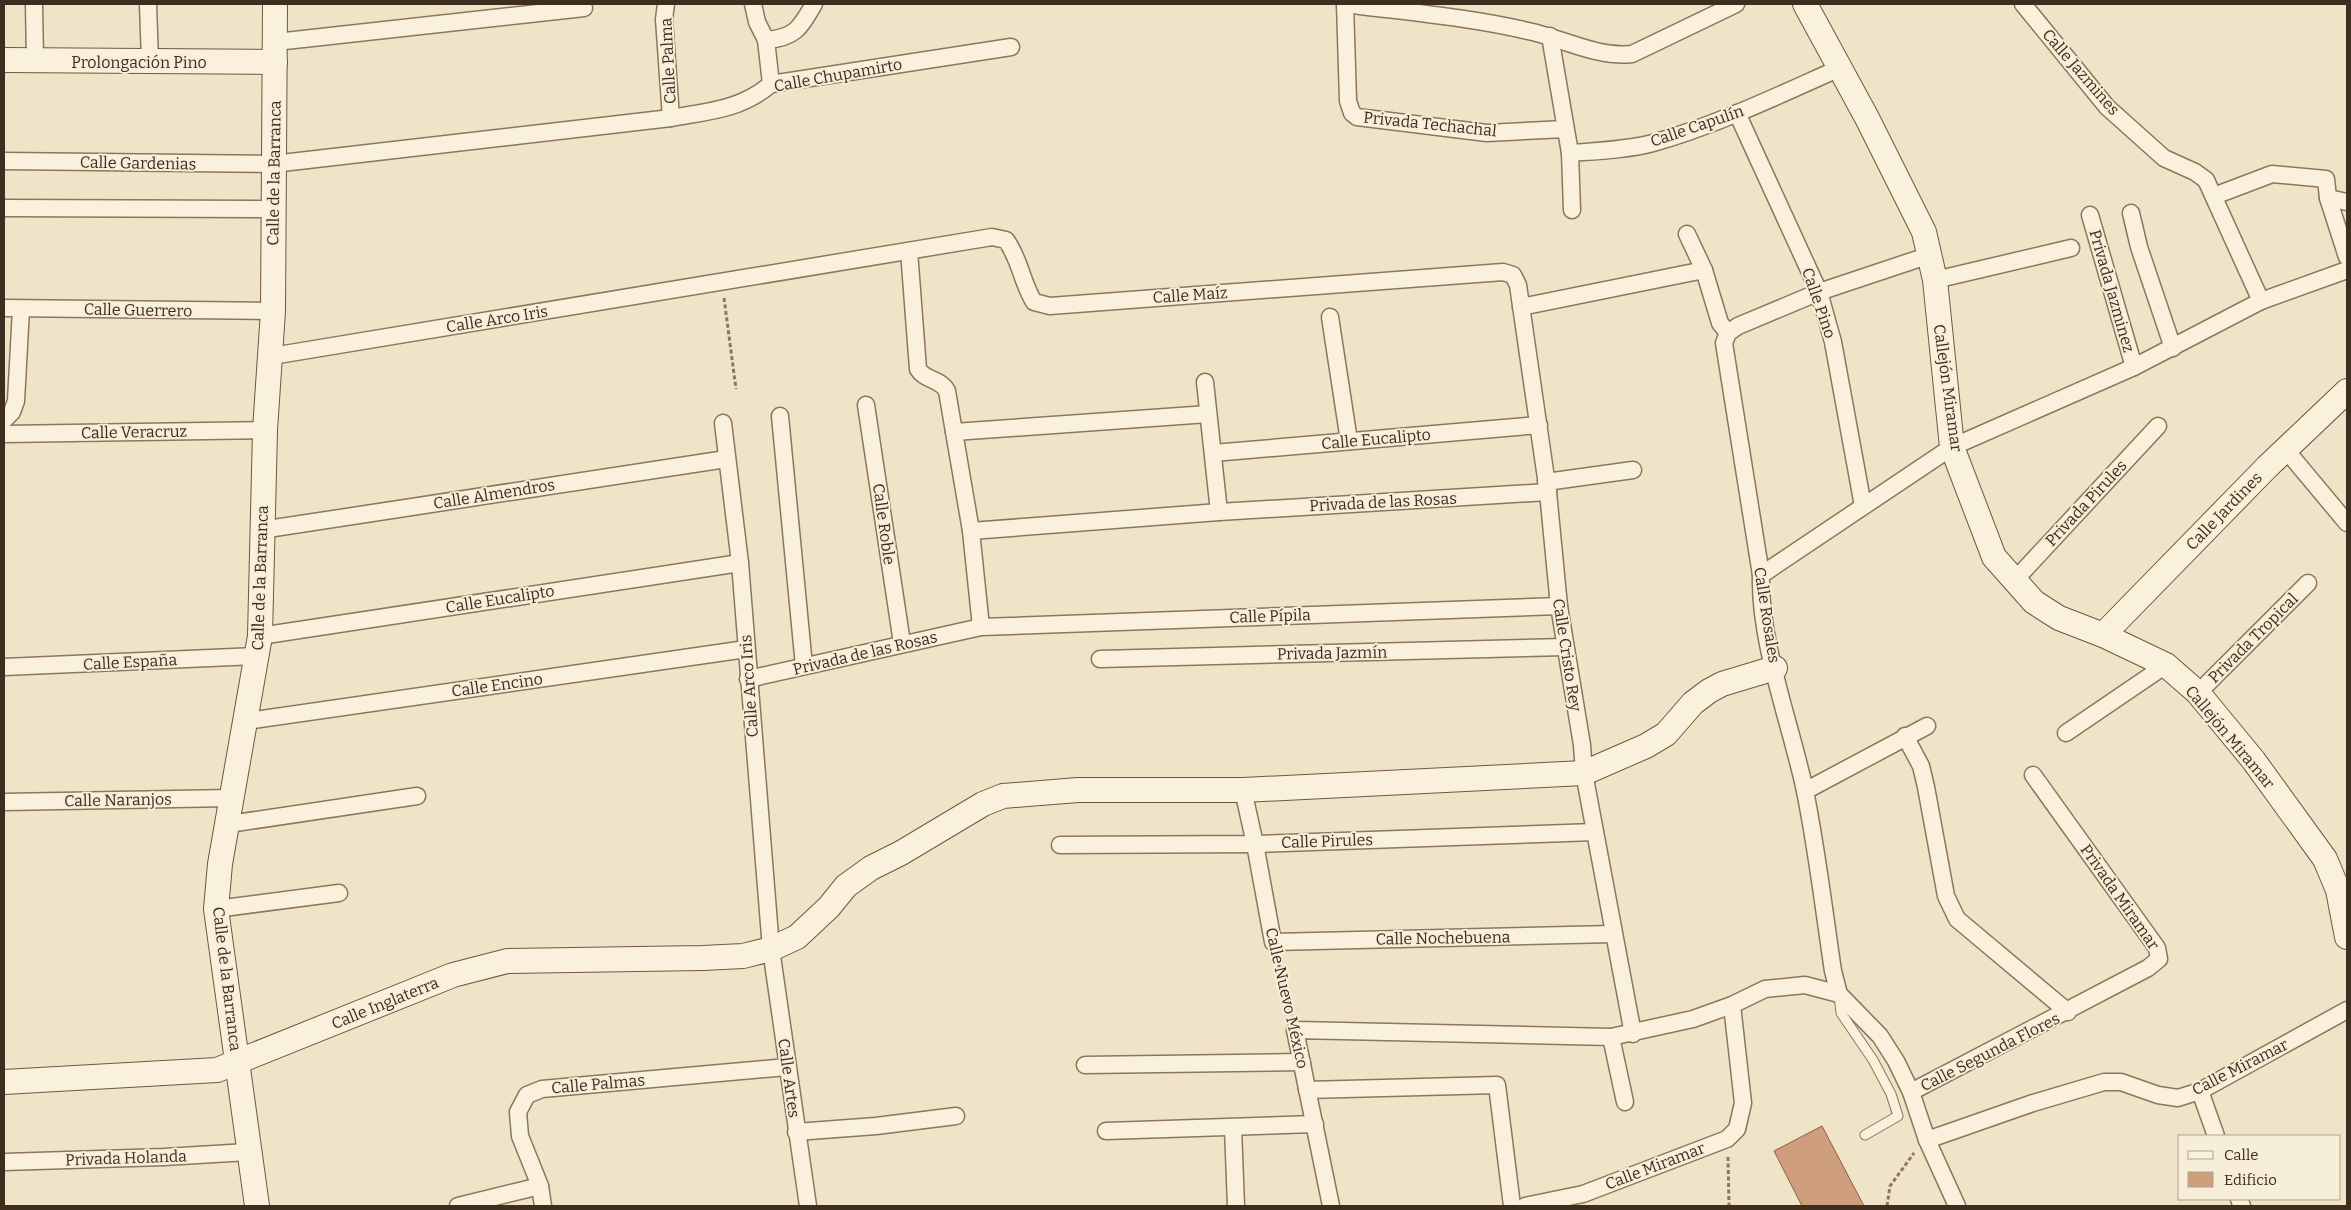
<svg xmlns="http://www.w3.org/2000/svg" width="2351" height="1210" font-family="Bitter,serif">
  <rect width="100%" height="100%" fill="#f0e4c8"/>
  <polygon fill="#cf9f7d" stroke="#8d5f41" points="1822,1126 1864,1206 1802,1206 1774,1151"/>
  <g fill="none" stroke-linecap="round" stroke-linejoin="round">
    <defs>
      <polyline id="lane" points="1839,995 1841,1013 1873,1060 1891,1094 1898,1116 1865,1135"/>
      <g id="street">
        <polyline points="34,4 35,61"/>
        <polyline points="148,4 150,62"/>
        <polyline points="666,4 664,19 671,118"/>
        <polyline points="753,4 757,22 766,40"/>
        <path d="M1345 4C1406 12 1468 17 1528 31 1562 38 1597 58 1632 54L1736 4"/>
        <polyline points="1345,4 1348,101 1352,113 1357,117 1487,133 1565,129"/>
        <polyline points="2023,4 2107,107 2164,158 2195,172 2206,180 2261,301"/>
        <path d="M1550 36 1570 153C1597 151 1626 150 1653 143 1717 125 1779 95 1840 68"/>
        <polyline points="276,42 584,8"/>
        <path d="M771 84 766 40C795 38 800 28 814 4"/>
        <polyline points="1737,113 1819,292 1833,342 1863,506"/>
        <polyline points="1570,153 1572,210"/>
        <path d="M4 161 273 164 671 118C709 111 740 110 771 84L1011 47"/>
        <polyline points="2214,196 2272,174 2326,179 2328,198 2347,257"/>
        <polyline points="2328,198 2347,202"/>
        <polyline points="4,208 273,209"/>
        <polyline points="2131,213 2139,247 2173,348"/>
        <polyline points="2090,215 2134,367"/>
        <polyline points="1687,234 1704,270 1720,323 1728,333"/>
        <path d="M909 251 918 369C924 380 941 379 947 391L971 531 981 627"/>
        <path d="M1930 255 1819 292 1738 326 1728 333 1724 343 1761 575C1759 643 1791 724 1805 791 1817 850 1824 911 1833 971L1839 994 1880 1036 1896 1061 1911 1092 1927 1140 1957 1206"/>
        <polyline points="1935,280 2071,248"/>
        <polyline points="1521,307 1704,270"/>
        <polyline points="4,308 273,311"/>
        <polyline points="1330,317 1349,441"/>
        <path d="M272 356 992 237 1006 240C1020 259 1022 283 1034 302L1050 306 1503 272 1513 275 1518 285 1548 492 1559 606 1582 745 1584 773 1633 1034"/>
        <polyline points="1205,382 1219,512"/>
        <polyline points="866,405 902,643"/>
        <polyline points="780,416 804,666"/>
        <polyline points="4,420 12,412 16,401 21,309"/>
        <polyline points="723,423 740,563 771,949 808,1206"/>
        <polyline points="954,432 1208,414"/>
        <polyline points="4,434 265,430"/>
        <polyline points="2286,450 2347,523"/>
        <polyline points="1213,453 1539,425"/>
        <polyline points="1546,482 1633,470"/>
        <polyline points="261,530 726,459"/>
        <polyline points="971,531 1219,512 1548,492"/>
        <polyline points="1761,575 1952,447 2134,367 2261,301 2347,270"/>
        <polyline points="2014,581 2158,426"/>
        <polyline points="260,636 740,563"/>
        <polyline points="1100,659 1565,647"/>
        <polyline points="4,667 257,656"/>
        <polyline points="748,679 981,627 1559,606"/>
        <polyline points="2198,693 2308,583"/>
        <polyline points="247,721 746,649"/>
        <polyline points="2066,733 2166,665"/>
        <polyline points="1905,736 1921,766 1926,787 1946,896 1957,919 2068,1012"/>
        <polyline points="1243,790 1255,844 1273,942 1613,934"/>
        <polyline points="1805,791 1927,726"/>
        <polyline points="4,802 232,798"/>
        <polyline points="229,824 417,796"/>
        <polyline points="1060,845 1255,844 1595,832"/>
        <polyline points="216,909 339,893"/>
        <polyline points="1611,1037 1625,1102"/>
        <polyline points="1085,1065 1302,1062"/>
        <polyline points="1307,1090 1497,1085 1512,1206"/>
        <polyline points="2200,1091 2216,1136"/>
        <polyline points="1911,1092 2148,968 2159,959 2157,948 2033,775"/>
        <polyline points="1233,1128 1236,1206"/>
        <polyline points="1106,1131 1315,1124"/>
        <polyline points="796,1132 876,1126 956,1116"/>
        <polyline points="1927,1140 2033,1103 2104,1082 2121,1082 2158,1095 2178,1098 2200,1091 2347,1010"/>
        <polyline points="4,1162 164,1157 248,1152"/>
        <polyline points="2239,1199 2242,1206"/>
        <polyline points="458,1206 540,1186"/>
        <polyline points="543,1206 540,1186 520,1136 518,1112 527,1095 542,1089 787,1067"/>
        <polyline points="1331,1206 1295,1030 1611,1037 1693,1019 1732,1005 1765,989 1805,985 1839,994"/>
        <polyline points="1525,1206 1583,1194 1727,1139 1737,1129 1743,1103 1732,1005"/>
      </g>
      <g id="secondary">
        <polyline points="1805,4 1867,118 1924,232 1935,280 1952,447 1994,557 2034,602 2059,618 2103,635 2166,665 2198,693 2254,761 2325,859 2338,890 2347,937"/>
        <polyline points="4,60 275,62"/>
        <polyline points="2103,635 2267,467 2347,391"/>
        <polyline points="4,1082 217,1070 453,975 507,961 703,958 743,956 771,949 797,937 829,907 846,886 871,868 901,853 983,804 1003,796 1078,790 1243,790 1584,773 1646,746 1666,734 1693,703 1709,691 1722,684 1775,668"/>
        <polyline points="257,1206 216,909 220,864 260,636 265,430 273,311 275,4"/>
      </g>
    </defs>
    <use href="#lane" stroke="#8d765c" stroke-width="11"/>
    <use href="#street" stroke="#8d765c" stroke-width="19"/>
    <use href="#secondary" stroke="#6f573f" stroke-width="26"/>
    <g stroke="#8d765c" stroke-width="3" stroke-dasharray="4 2.5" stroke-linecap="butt">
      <polyline points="724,298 736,389"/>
      <polyline points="1277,958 1292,1015"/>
      <polyline points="1728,1157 1729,1206"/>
      <polyline points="1887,1206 1890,1186 1914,1153"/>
    </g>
    <use href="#lane" stroke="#faf1dc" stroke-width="9"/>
    <use href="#street" stroke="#faf1dc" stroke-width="16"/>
    <use href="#secondary" stroke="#faf1dc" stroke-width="24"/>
  </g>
  <g text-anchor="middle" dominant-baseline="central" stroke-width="4" stroke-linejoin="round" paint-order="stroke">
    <g font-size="16" fill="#3d2e20" stroke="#f7eed8">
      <text transform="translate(668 61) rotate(-93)">Calle Palma</text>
      <text x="139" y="62">Prolongación Pino</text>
      <text transform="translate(2081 72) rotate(49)">Calle Jazmines</text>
      <text transform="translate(838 75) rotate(-10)">Calle Chupamirto</text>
      <text transform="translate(1430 124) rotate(6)">Privada Techachal</text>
      <text transform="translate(1697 126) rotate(-19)">Calle Capulín</text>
      <text transform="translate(138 163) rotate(1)">Calle Gardenias</text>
      <text transform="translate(274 173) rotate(-89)">Calle de la Barranca</text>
      <text transform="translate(2112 291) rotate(74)">Privada Jazminez</text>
      <text transform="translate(1190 295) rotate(-4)">Calle Maíz</text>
      <text transform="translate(1819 303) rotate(71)">Calle Pino</text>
      <text transform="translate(138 310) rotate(1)">Calle Guerrero</text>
      <text transform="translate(497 319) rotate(-9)">Calle Arco Iris</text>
      <text transform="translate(1948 388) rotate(82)">Callejón Miramar</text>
      <text transform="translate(134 432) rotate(-1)">Calle Veracruz</text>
      <text transform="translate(1376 439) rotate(-5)">Calle Eucalipto</text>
      <text transform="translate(494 494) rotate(-9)">Calle Almendros</text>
      <text transform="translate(1383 502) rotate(-3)">Privada de las Rosas</text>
      <text transform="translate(2086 503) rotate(-47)">Privada Pirules</text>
      <text transform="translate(2224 511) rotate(-46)">Calle Jardines</text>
      <text transform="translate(884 524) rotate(82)">Calle Roble</text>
      <text transform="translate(260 578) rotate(-88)">Calle de la Barranca</text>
      <text transform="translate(500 599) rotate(-9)">Calle Eucalipto</text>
      <text transform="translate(1767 615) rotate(81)">Calle Rosales</text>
      <text transform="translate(1270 616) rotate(-2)">Calle Pípila</text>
      <text transform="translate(2253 638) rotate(-45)">Privada Tropical</text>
      <text transform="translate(865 653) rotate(-13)">Privada de las Rosas</text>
      <text transform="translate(1332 653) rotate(-1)">Privada Jazmín</text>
      <text transform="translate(1567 655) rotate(81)">Calle Cristo Rey</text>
      <text transform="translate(130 662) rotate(-3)">Calle España</text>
      <text transform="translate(497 685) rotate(-8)">Calle Encino</text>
      <text transform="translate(749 686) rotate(-94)">Calle Arco Iris</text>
      <text transform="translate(2230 737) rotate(50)">Callejón Miramar</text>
      <text transform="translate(118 800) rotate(-1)">Calle Naranjos</text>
      <text transform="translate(1327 841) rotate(-2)">Calle Pirules</text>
      <text transform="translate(2120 897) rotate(55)">Privada Miramar</text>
      <text transform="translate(1443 938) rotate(-1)">Calle Nochebuena</text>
      <text transform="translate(227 979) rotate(83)">Calle de la Barranca</text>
      <text transform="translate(1287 998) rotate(77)">Calle Nuevo México</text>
      <text transform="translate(385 1003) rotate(-22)">Calle Inglaterra</text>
      <text transform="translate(1990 1052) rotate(-27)">Calle Segunda Flores</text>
      <text transform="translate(2240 1067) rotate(-27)">Calle Miramar</text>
      <text transform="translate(789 1078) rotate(82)">Calle Artes</text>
      <text transform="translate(598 1084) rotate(-5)">Calle Palmas</text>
      <text transform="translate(126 1158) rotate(-2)">Privada Holanda</text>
      <text transform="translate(1655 1166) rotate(-21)">Calle Miramar</text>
    </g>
  </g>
  <rect width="2351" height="1210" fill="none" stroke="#3d2e20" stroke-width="10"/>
  <rect x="2178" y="1135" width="162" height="65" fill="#f7eed8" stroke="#ada18e"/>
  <rect x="2188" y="1151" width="25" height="8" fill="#faf1dc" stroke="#ada18e"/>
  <text x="2224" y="1160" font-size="15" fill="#3d2e20">Calle</text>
  <rect x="2188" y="1172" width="25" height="15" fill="#cf9f7d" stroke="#ada18e"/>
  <text x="2224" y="1185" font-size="15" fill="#3d2e20">Edificio</text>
</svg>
